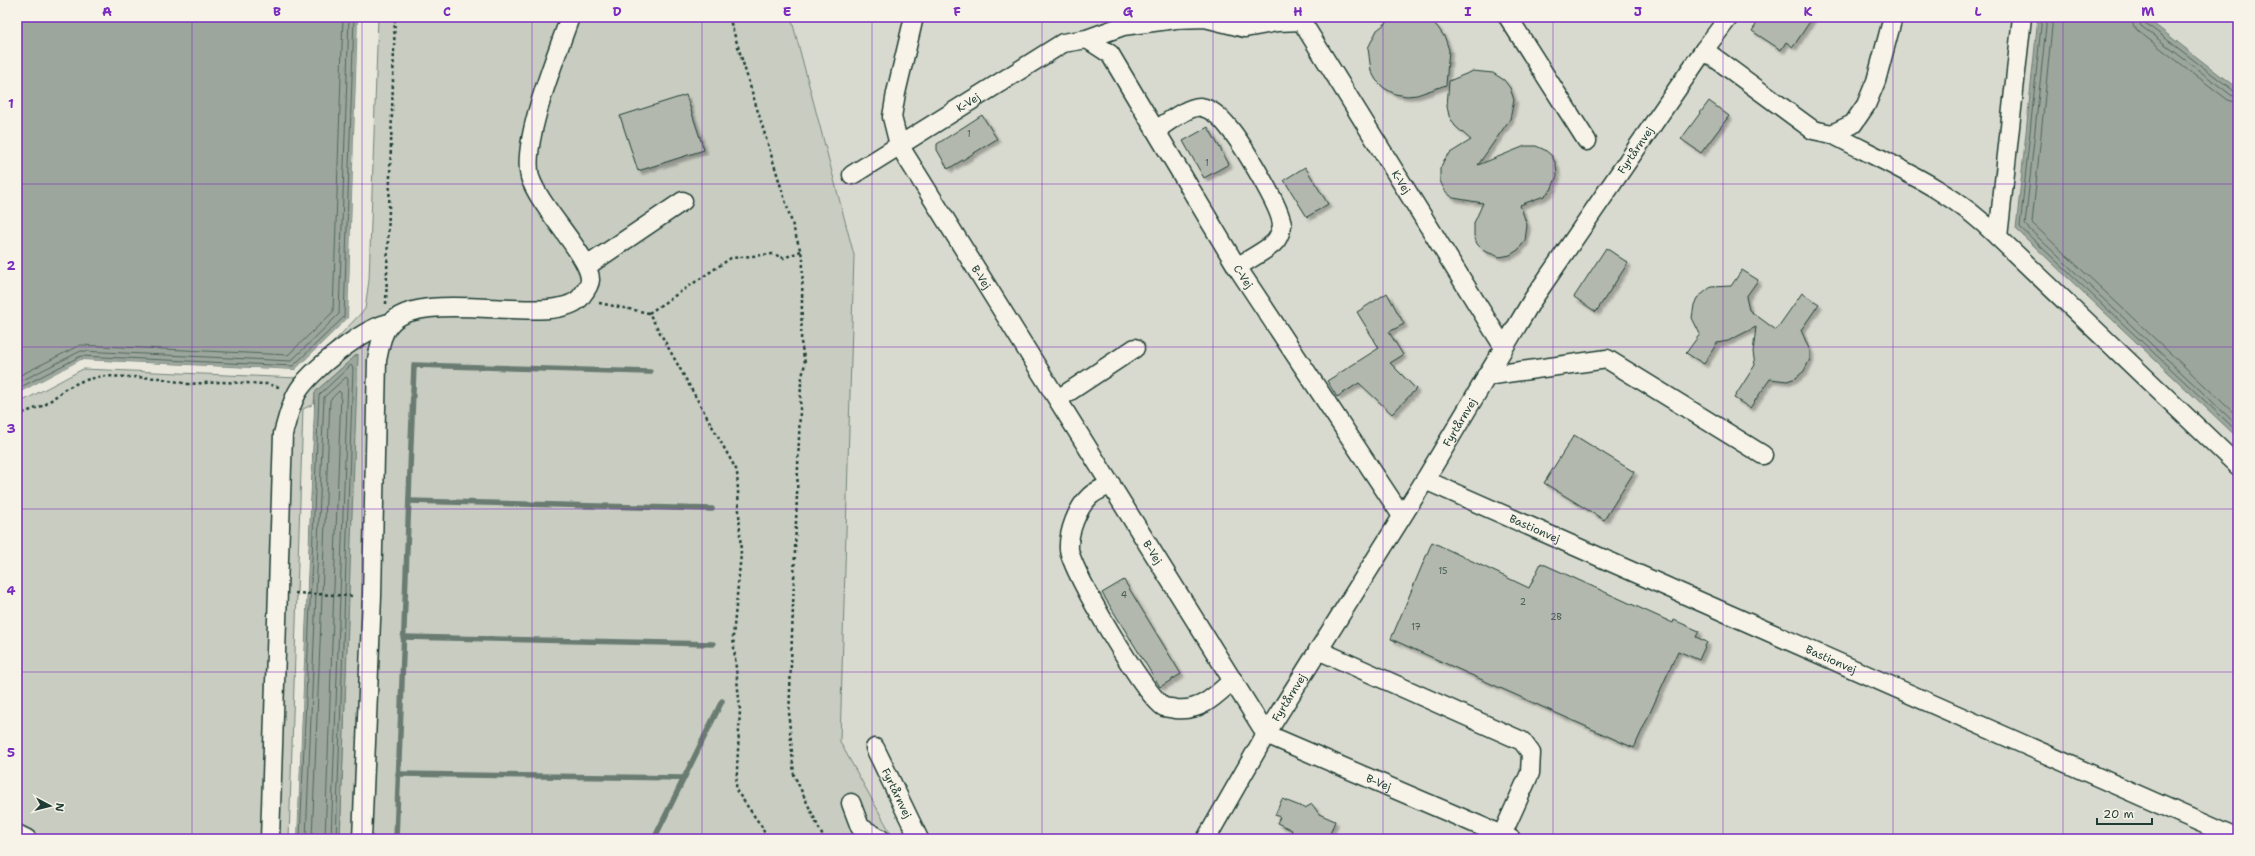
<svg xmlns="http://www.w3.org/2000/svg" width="2255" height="856" font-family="'Shantell Sans',sans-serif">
  <defs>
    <filter id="shadow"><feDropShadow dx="3.5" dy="3.5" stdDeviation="1" flood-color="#0004"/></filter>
  </defs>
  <rect width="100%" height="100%" fill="#eae8dd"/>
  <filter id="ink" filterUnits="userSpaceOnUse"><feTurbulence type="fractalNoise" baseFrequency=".025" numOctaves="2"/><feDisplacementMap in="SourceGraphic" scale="8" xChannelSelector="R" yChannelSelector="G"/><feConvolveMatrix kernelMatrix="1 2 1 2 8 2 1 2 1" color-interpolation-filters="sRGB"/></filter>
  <g filter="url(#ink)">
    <g fill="#d9dacf">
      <polygon points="791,17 2038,17 2016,229 2238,438 2238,839 894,839 840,742 854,255"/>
      <polygon points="2145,17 2238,17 2238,89"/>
    </g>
    <polygon fill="#c8ccc1" stroke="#74847a" points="378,17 791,17 854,255 840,742 894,839 340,839 357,354 315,392 314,404 303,409 289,839 17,839 17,404 83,369 299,378 365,309 369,280"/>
    <g fill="#9ca69c" stroke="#6a7c72">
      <polygon points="17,17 358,17 348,318 295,370 82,360 17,394"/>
      <polygon points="2038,17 2145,17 2238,89 2238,438 2016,229"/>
      <polygon points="358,354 340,839 297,839 315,392"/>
    </g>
    <g fill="#eae8dd">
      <polygon points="358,17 360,17 350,319 295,372 82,362 17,396 17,394 81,360 295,370 348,318"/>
      <polygon points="312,404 314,404 297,839 295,839"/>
    </g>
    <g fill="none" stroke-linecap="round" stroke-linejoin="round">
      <g stroke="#51675e" stroke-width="1">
        <polyline points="2042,17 2020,227 2238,432"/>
        <polyline points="2047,17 2025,225 2238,426"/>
        <polyline points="2053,17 2032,223 2238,417"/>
        <polyline points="2132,17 2133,25 2138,31 2228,100 2238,103"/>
        <polyline points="2138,17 2141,26 2231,95 2238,97"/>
        <polyline points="2143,17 2144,22 2234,91 2238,92"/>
        <polyline points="17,377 80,345 288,355 333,312 343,17"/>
        <polyline points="17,383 81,351 291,361 339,314 349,17"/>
        <polyline points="17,389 81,356 293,366 344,317 354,17"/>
        <polyline points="300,839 319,395 351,365 353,368 336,839"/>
        <polyline points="306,839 324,397 346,377 348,379 331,839"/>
        <polyline points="312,839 330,400 339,391 341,393 325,839"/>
      </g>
      <g stroke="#6a7c72" stroke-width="5.5">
        <polyline points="409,501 712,509"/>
        <polyline points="403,637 713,644"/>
        <polyline points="398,774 684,778"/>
        <polyline points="396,839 414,365 650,372"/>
        <polyline points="654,839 722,701"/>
      </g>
    </g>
    <g fill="#b2b8ae" stroke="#1f3d34" filter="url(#shadow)">
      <polygon points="1394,17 1422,17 1437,26 1445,38 1449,50 1446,85 1417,95 1407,96 1395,94 1384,88 1376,80 1371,71 1368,48 1377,30"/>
      <polygon points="1761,17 1813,17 1793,47 1786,42 1781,50 1752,31"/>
      <polygon points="1473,71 1493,73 1504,80 1510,88 1514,100 1510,119 1478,165 1525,146 1536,146 1545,150 1552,156 1556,165 1557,176 1551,190 1544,196 1520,205 1527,225 1525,241 1518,250 1510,255 1500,257 1484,251 1477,244 1474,236 1474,223 1483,203 1453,198 1445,191 1440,181 1440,169 1444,160 1450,153 1471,140 1455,126 1449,116 1447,106 1449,81"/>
      <polygon points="686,95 704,150 638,171 620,116"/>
      <polygon points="1709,101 1729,116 1701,153 1681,139"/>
      <polygon points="982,115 997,139 948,169 937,150 937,144"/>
      <polygon points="1208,127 1229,164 1204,178 1183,141"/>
      <polygon points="1305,167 1328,204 1307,217 1284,180"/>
      <polygon points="1606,248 1628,263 1596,312 1574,297"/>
      <polygon points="1742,270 1758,280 1746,297 1749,310 1776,330 1802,293 1819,304 1801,330 1810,351 1810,359 1804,371 1796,378 1787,381 1770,379 1750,408 1734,398 1755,365 1753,352 1756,327 1728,341 1717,343 1704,364 1686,353 1700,334 1692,318 1694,305 1697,298 1711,287 1731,286"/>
      <polygon points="1387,293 1404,324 1389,332 1403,355 1390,363 1416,389 1392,414 1359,383 1337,397 1327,381 1379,348 1357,312"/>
      <polygon points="1574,435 1634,472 1604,520 1544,483"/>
      <polygon points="1432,542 1529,588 1541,563 1673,623 1674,620 1699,631 1696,637 1707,642 1699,660 1678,651 1634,748 1391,639"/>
      <polygon points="1124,580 1181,674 1160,687 1102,593"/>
      <polygon points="1282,799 1305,808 1312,804 1319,814 1335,821 1328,839 1289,839 1292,830 1277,823 1280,817 1275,815"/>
    </g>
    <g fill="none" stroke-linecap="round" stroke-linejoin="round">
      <defs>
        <g id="minor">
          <path id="s1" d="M914 17 896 93 892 117 899 145 1266 734 1511 839"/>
          <path id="s2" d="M1299 17 1503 346"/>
          <polyline points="1508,17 1587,141"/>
          <polyline points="2022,17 1998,237 2238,466"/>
          <path id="s3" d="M1087 39 1110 54 1237 267 1402 516"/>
          <polyline points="1704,50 1813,130 1832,134 1853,124 1866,105 1876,81 1893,17"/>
          <path d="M1156 130C1165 124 1190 105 1201 107 1213 109 1223 120 1230 129 1242 144 1281 207 1282 225 1282 228 1279 236 1277 239 1273 247 1246 261 1237 267"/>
          <path d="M1832 134C1889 164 1953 190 1998 237"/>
          <path id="s4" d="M852 175 1063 43 1087 39 1123 26 1176 19 1205 18 1245 28 1277 22 1302 21"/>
          <polyline points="587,266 683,201"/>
          <polyline points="1486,376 1607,359 1763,455"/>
          <polyline points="1058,399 1135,348"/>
          <path id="s5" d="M1425 480 2238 839"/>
          <path d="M1111 484C1104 488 1095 491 1090 496 1077 508 1068 533 1069 549 1071 571 1145 696 1164 707 1167 708 1172 708 1176 709 1201 712 1216 695 1233 680"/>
          <polyline points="1318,650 1522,741 1531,753 1530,773 1502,835"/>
          <path id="s6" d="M875 748 919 839"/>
          <polyline points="851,803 860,827 881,839"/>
          <polyline points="17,834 27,839"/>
          <path d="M270 839 283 434C287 420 290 406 297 393 308 372 367 325 391 323"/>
          <path d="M362 839 372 596 377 360C380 347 381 334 390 324 422 286 552 328 580 298 583 294 590 286 590 280 591 257 539 207 530 177 521 141 557 54 570 17"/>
          <path id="s7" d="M1206 839 1266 734 1425 480 1533 299 1704 50 1729 17"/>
        </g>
      </defs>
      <use href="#minor" stroke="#1f3d34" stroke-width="21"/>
      <g stroke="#1f3d34" stroke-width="2.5" stroke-dasharray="3 3" stroke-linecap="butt">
        <polyline points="729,17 803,259 801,342 805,363 801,382 789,719 794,775 824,839"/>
        <polyline points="599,303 649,313 737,471 741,554 733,637 740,710 736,790 762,827 767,839"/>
        <polyline points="386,304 395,17"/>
        <polyline points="649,313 731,258 773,254 784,258 801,251"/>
        <polyline points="17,415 45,405 65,389 82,381 102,376 159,378 188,384 221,382 267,384 279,387"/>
        <polyline points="295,593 354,596"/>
      </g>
      <use href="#minor" stroke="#f7f3e8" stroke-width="18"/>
    </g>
  </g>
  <path fill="none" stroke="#7b2cbf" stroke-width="1" stroke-opacity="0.55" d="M192 17V839M362 17V839M532 17V839M702 17V839M872 17V839M1042 17V839M1213 17V839M1383 17V839M1553 17V839M1723 17V839M1893 17V839M2063 17V839M17 184H2238M17 347H2238M17 509H2238M17 672H2238"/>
  <g text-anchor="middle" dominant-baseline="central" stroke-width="4" stroke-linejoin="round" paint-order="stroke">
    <g font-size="9" fill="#445c52">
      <text x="969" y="134">1</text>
      <text x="1207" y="163">1</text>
      <text x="1443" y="571">15</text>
      <text x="1124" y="595">4</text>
      <text x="1523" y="602">2</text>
      <text x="1556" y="617">2B</text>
      <text x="1416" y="627">17</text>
    </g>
    <g font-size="11" fill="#1f3d34" stroke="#f7f3e8">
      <text stroke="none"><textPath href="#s4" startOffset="137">K-Vej</textPath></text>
      <text stroke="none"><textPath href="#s7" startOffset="812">Fyrtårnvej</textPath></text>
      <text stroke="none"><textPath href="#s2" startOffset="194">K-Vej</textPath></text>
      <text stroke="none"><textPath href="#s3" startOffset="287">C-Vej</textPath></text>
      <text stroke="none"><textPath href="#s1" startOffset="287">B-Vej</textPath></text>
      <text stroke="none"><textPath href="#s7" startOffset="488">Fyrtårnvej</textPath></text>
      <text stroke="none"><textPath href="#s5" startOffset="120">Bastionvej</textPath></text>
      <text stroke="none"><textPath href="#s1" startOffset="611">B-Vej</textPath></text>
      <text stroke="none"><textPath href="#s5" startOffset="444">Bastionvej</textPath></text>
      <text stroke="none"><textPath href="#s7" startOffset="164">Fyrtårnvej</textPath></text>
      <text stroke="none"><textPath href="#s1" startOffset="948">B-Vej</textPath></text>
      <text stroke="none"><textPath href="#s6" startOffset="50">Fyrtårnvej</textPath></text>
    </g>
  </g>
  <rect width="2255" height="856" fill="none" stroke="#f7f3e8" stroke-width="44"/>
  <g transform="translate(50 806) rotate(97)" stroke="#f7f3e8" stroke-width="3" paint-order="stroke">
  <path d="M0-3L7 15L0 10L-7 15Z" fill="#1f3d34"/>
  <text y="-6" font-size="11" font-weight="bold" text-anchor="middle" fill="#1f3d34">N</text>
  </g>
  <path d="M2097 818v6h55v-6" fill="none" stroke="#1f3d34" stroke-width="2"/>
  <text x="2103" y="818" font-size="12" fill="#1f3d34" stroke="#f7f3e8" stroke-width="3" paint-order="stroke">20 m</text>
  <rect x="22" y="22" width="2211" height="812" fill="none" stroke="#7b2cbf" stroke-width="1.5"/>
  <g font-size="13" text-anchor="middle" font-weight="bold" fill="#7b2cbf">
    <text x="107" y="16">A</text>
    <text x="277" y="16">B</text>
    <text x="447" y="16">C</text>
    <text x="617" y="16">D</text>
    <text x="787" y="16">E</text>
    <text x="957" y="16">F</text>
    <text x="1128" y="16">G</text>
    <text x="1298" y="16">H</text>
    <text x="1468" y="16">I</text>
    <text x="1638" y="16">J</text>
    <text x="1808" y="16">K</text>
    <text x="1978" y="16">L</text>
    <text x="2148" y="16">M</text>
    <text x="11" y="108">1</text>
    <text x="11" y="270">2</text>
    <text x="11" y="433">3</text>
    <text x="11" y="595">4</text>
    <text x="11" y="757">5</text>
  </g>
</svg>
